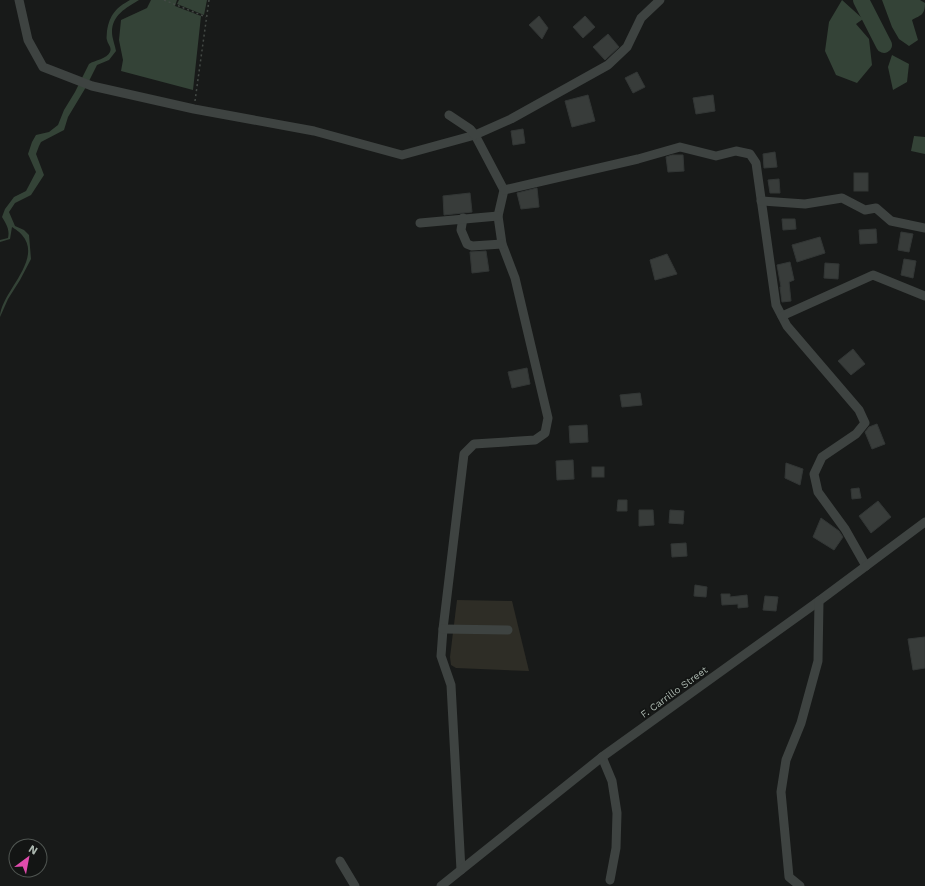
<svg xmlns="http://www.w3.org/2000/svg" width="925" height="886" font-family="'Work Sans',sans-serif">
  <rect width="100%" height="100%" fill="#181a19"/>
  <polygon fill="#2e2d26" points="457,600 512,601 529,671 456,668 451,665 450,657"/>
  <g fill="#344337">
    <path d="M130 0H139C126 8 112 15 112 32 112 38 115 45 116 51L109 60 97 65 86 87 68 117 64 130 41 142 39 146 36 154 44 175 31 195 15 203 9 212 15 226 24 230 29 235 31 259 20 280 8 299 0 317C0 293 44 260 22 235 20 232 15 229 12 227L10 239 0 242V240L8 238C10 229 6 224 2 217L5 209 14 197 26 191 36 172 28 154 32 142 36 135 49 132 58 125 64 110 75 92 89 64C95 60 107 59 110 52 112 47 108 45 107 40 106 38 107 34 107 31 110 14 116 8 130 0Z"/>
    <polygon points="151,0 177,0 175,6 201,16 193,90 121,71 123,60 119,40 121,20 147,8"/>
    <polygon points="179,0 207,0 204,15 177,4"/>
    <polygon points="842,0 863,19 856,24 869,39 872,65 857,83 836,75 825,51 829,22"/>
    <path d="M882 0H920L925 3C925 15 921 15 912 20L918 40 909 46 899 39 892 27Z"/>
    <polygon points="892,55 909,64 907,82 893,90 888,67"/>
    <polygon points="914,136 925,137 925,154 911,151"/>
  </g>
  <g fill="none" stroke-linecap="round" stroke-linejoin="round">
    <polyline stroke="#344337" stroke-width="16" points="861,0 884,45"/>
  </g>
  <g fill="#383c3a" stroke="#323635">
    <polygon points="539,16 548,28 542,39 529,25"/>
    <polygon points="585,16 595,27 583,38 573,27"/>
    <polygon points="608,34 619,47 605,60 593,47"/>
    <polygon points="637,72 645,87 633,93 625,78"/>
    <polygon points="588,95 595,121 572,127 565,101"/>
    <polygon points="713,95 715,111 696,114 693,98"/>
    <polygon points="523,129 525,143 513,145 511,131"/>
    <polygon points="775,152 777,167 764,168 763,154"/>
    <polygon points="672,155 683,155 684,171 668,172 666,157"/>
    <rect x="854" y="173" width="14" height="18"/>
    <polygon points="779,179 780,193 770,193 768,180"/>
    <polygon points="537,188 539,207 521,209 517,193"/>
    <polygon points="470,193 472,212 444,215 443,196"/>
    <polygon points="782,219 795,219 796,229 783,230"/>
    <polygon points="876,229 877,243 860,244 859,230"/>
    <polygon points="901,232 913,234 909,252 898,250"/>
    <polygon points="820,237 825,253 797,262 792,245"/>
    <polygon points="486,251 489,271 472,273 470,252"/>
    <polygon points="667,254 677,274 655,280 650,260"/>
    <polygon points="904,259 916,261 913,278 901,275"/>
    <polygon points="790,262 794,280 789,282 791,301 782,302 780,287 781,287 777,265"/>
    <polygon points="825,263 839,264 838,279 824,278"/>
    <polygon points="853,349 865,364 851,375 838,361"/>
    <polygon points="527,368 530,384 512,388 508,372"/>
    <polygon points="640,393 642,405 622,407 620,395"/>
    <polygon points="877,424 885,444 872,449 865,432 869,427"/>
    <polygon points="587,425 588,442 570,443 569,426"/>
    <polygon points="573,460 574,479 557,480 556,461"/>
    <polygon points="786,463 803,469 800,485 785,478"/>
    <rect x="592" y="467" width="12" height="10"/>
    <polygon points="859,488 861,498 852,499 851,489"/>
    <polygon points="618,500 627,500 627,511 617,511"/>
    <polygon points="878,501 891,517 871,533 859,516"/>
    <polygon points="639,510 653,510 654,525 639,526"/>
    <polygon points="670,510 684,511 683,524 669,523"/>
    <polygon points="821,518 839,531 843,537 834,550 813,537"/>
    <polygon points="686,543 687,556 672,557 671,544"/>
    <polygon points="695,585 707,587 706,597 694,596"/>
    <polygon points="721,594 730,594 730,597 747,595 748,607 738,608 738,604 722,605"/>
    <polygon points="765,596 778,597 776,611 763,610"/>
    <polygon points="925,637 925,668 913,670 908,639"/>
  </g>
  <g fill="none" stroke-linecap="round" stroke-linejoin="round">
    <g stroke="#444a46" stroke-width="1.5" stroke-dasharray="2 3" stroke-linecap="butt">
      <polyline points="164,0 206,17"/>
      <polyline points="195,101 209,0"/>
    </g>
    <g stroke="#3e4341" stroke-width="9">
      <polyline points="19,0 28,40 43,67 92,86 194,109 314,131 402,155 475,135 504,190 498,216 502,244 515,278 548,418 545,433 535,440 474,444 464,454 443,629 441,656 451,685 461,870"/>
      <polyline points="449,115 470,129 475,135 511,119 608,65 627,47 641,18 660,0"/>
      <polyline points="504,190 638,159 680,147 716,156 736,151 750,154 756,163 776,305 787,326 859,410 865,423 856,434 822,457 814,474 818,492 845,529 866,566"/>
      <polyline points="761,201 805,204 842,198 865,210 876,208 891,221 925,228"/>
      <polyline points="463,218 461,230 467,244 472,246 502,244"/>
      <polyline points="420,223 498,216"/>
      <polyline points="782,316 873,275 925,296"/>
      <polyline points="443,629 508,630"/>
      <polyline points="602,757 612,781 617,813 616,848 610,880"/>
      <polyline points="340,861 355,886"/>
      <polyline points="441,886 602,757 819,601 925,522"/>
      <polyline points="800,886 789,877 781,792 786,760 801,723 818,661 819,601"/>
    </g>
  </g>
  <g text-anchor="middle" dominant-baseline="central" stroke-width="3.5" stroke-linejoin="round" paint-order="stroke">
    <g font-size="10" fill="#acb8b0" stroke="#131514">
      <text transform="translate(674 692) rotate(-36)">F. Carrillo Street</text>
    </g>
  </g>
  <g transform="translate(28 858) rotate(32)"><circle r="19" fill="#131514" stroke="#505652"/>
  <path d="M0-3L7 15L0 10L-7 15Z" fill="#df4bac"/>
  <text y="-6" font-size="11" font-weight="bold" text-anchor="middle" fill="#acb8b0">N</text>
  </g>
</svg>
